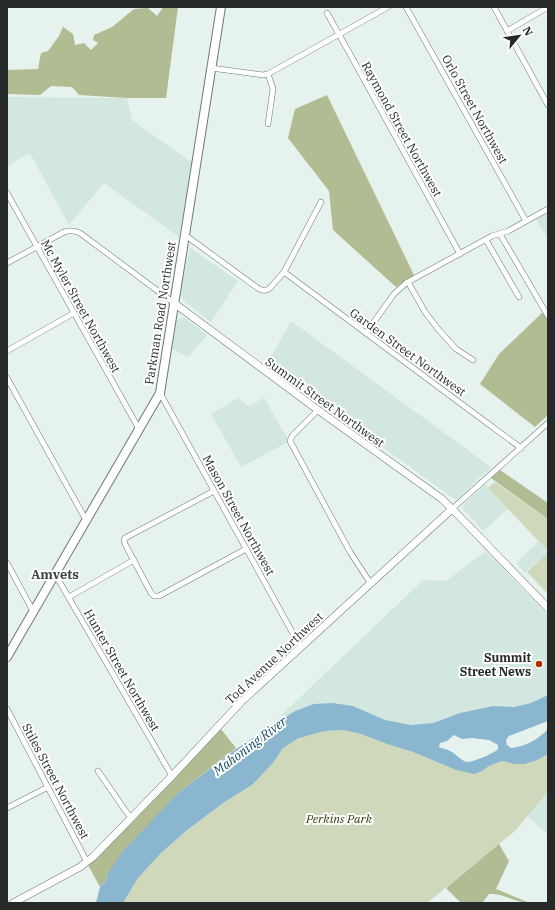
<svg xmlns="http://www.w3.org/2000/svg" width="555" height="910" font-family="'IBM Plex Serif',serif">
  <rect width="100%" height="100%" fill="#e6f2ee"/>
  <g fill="#d3e7e1">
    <polygon points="7,97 127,98 132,120 188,160 193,161 179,237 104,183 69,225 30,153 7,166"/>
    <polygon points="548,212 548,240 536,219"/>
    <polygon points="190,248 238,281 211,322 185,302 181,296 180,291"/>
    <polygon points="181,318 185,318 207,335 188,357 172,349 175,322 178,319"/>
    <polygon points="291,321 491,467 456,500 267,364"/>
    <polygon points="238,398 248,406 264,398 286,436 290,441 241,467 211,414"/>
    <polygon points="485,484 508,509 483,531 465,511 463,508 463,505 465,503"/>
    <polygon points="539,541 548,551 548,552 525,573 516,563"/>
    <polygon points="486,551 548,615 548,695 531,703 514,707 493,706 460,713 433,723 411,725 385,720 353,706 268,728 423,580 446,581"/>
    <polygon points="548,790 548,835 527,816"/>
  </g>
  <g fill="#d0d8bc">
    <polygon points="495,482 548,519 548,551 488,488"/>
    <polygon points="548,552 548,594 527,572"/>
    <polygon points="343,730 361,734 387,744 413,752 456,770 482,771 489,766 502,761 548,754 548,791 540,801 515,831 427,903 123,903 138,878 161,853 186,831 223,803 252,785 273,763 283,748 299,738 325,731"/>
  </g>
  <g fill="#b1bc92">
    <polygon points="162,7 178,7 166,98 127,98 79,95 72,87 51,86 40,95 7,94 7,70 38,69 41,53 48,51 59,36 63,27 73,34 75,45 84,43 91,50 98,43 93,40 94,35 112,27 134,9 148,8 157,16 162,9"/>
    <polygon points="327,95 414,275 396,287 333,230 329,191 288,138 295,109"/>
    <polygon points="545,310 548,317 548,415 535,427 480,384 499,354"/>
    <polygon points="500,470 548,503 548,519 491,478"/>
    <polygon points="221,729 236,748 177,794 108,873 106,881 100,887 88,865 94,861"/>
    <path d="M499 844 509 861 496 889 530 903C515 903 504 893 489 894L482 903H462L458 900 446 888Z"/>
  </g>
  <path fill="#8bb6cf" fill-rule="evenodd" d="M548 695V721L509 736 506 740 507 745 511 748C524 747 539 739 548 729V754L537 760 525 764H515L502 761 489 766 482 771 474 774 456 770 413 752 387 744 361 734 343 730 325 731 299 738 283 748 273 763 252 785 223 803 186 831 161 853 138 878 123 903H96L100 887 106 881 108 873 124 850 177 794 233 751 295 711 314 704 332 703 353 706 385 720 411 725 433 723 460 713 493 706 514 707 531 703ZM454 735 462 739 472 738 489 740 498 745V749C495 753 475 761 469 762 461 762 457 754 450 751 447 749 443 749 439 747L440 743 447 741Z"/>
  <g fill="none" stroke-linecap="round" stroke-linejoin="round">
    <defs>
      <g id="minor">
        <polyline points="406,7 526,221"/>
        <polyline points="494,7 548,105"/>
        <polyline points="327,13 350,54 460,254"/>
        <polyline points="507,31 548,7"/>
        <polyline points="211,68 263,75 268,74 388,7"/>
        <polyline points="268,74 273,89 268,124"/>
        <polyline points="7,193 139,429"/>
        <polyline points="500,234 548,316"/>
        <path d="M185 235 259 289C263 291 267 291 270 288L284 272 321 202"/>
        <polyline points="486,240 519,297"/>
        <path d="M7 263 64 232C69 230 74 230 80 233L174 303"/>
        <polyline points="284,272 483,420 521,448"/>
        <polyline points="408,282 425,312 438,329 456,349 473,360"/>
        <polyline points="366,333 394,294 406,283 492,236 508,231 548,209"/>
        <polyline points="7,351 74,313"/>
        <polyline points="7,378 86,520"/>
        <polyline points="160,393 296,639 301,646"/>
        <polyline points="318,410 292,436 290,441 350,552 371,584"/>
        <polyline points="214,491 125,538 124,540 125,544 151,593 154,596 159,596 246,549"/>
        <polyline points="452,509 548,423"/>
        <polyline points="7,563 33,611"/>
        <polyline points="55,574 172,776"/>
        <polyline points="69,597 134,560"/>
        <polyline points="7,709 87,862"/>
        <polyline points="98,771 125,810 131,818"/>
        <polyline points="7,808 48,787"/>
      </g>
      <g id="secondary">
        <polyline points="174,303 318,410 442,499 463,520 548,608"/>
        <polyline points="13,903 80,867 93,857 172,776 242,701 452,509"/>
      </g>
      <polyline id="primary" points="7,657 160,393 221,7"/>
    </defs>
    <use href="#minor" stroke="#6f7976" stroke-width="6"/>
    <use href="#secondary" stroke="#6f7976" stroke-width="8"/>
    <use href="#primary" stroke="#6f7976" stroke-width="10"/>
    <use href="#minor" stroke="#fff" stroke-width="5"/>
    <use href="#secondary" stroke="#fff" stroke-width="7"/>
    <use href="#primary" stroke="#fff" stroke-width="8"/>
  </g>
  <circle fill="#b72c02" stroke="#fff" stroke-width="1.5" cx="539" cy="664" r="4"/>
  <g text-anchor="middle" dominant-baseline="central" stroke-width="4" stroke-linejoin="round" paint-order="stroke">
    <g font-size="12" fill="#252a29" stroke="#fff">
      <text transform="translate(475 109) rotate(61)">Orlo Street Northwest</text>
      <text transform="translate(402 129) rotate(61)">Raymond Street Northwest</text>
      <text transform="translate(81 306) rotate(61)">Mc Myler Street Northwest</text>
      <text transform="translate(160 313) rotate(-81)">Parkman Road Northwest</text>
      <text transform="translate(408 352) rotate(36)">Garden Street Northwest</text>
      <text transform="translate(325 402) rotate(36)">Summit Street Northwest</text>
      <text transform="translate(239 515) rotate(61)">Mason Street Northwest</text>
      <text transform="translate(274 658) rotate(-43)">Tod Avenue Northwest</text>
      <text transform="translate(122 670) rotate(60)">Hunter Street Northwest</text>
      <text transform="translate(56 781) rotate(62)">Stiles Street Northwest</text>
    </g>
    <g font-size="12" font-weight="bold" fill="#252a29" stroke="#fff" text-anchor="end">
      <text x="531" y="657">Summit<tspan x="531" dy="14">Street News</tspan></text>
    </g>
    <g font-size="12" font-style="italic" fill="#303907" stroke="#fff">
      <text x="339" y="818">Perkins Park</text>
    </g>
    <g font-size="13" font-weight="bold" fill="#3a4441" stroke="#fff">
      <text x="55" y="574">Amvets</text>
    </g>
    <g font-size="13" font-style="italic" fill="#114963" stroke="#fff">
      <text transform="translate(250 746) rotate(-37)">Mahoning River</text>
    </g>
  </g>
  <rect width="555" height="910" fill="none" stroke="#252a29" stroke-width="16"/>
  <g transform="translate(519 36) rotate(61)" stroke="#ffffff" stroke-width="3" paint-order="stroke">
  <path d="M0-3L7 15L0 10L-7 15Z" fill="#252a29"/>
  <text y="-6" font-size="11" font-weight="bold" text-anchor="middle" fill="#252a29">N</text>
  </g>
</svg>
